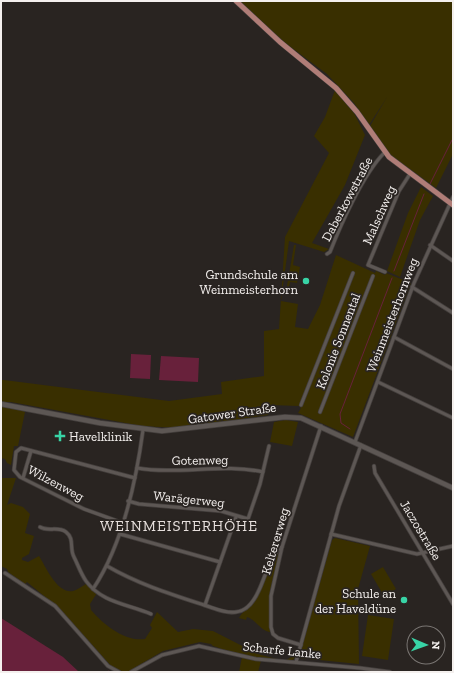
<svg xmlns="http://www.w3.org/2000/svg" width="454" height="673" font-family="'Zilla Slab',serif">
  <rect width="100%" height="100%" fill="#292421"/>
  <g fill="#392f00">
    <polygon points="240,1 453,1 453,154 436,188 389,154 370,126 387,97 369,125 354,103 327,74 284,42"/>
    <polygon points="335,90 354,113 365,135 345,185 312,243 329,249 324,252 289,241 281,301 298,304 295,327 308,329 320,305 336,255 375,273 376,271 385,275 386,273 411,283 353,437 298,413 301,408 299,406 270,405 268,415 177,428 142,426 11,402 1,402 1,380 4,380 169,401 222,394 221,382 264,376 264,331 279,329 285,237 329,153 314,136 325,117"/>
    <polygon points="421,187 433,196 420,220 400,277 387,271 408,213"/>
    <polygon points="294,245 296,245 293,265 300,267 297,283 290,282 289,287 287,286"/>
    <polygon points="1,406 21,410 25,412 18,446 14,446 11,465 7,463 5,459 1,458"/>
    <polygon points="286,420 298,422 292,446 270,442 274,422"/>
    <path d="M1 478H16L7 505 11 503 23 507 30 514 25 533 34 536 29 554 22 558V560L28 562 39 556C46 567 57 594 73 591 77 590 83 586 87 583L97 593 90 604 91 610C104 625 125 642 145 639L152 628 150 625 157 612 178 632 193 629 213 631 258 654 284 661 297 654 294 659C282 668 228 651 213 646L211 644 200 642 163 651 129 671H122L112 667 61 610 27 582 25 584 8 572 7 569 1 566Z"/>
    <polygon points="335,538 370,546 358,589 359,664 299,658 332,540"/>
    <path d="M280 550 270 591V632C260 630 256 620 247 617L246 620 239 618C243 610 251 606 256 598 265 583 269 564 280 550Z"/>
    <polygon points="383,567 396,589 384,596 371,574"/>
    <polygon points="368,615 394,619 388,660 362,656"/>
    <polygon points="242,657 261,661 258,672 239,672"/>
  </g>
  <g fill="#68213b">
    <polygon points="131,354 151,355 150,379 130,378"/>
    <polygon points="161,356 199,358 198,382 159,380"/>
    <polygon points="1,618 63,657 79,672 1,672"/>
  </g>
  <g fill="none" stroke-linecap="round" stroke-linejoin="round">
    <g stroke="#68213b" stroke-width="1">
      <polyline points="430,184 452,140"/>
      <polyline points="394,271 424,194"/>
      <polyline points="350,429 341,423 340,414 392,278"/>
      <polyline points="107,672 108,671"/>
    </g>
    <defs>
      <g id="minor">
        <polyline points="430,245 453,261"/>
        <path d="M327 254 330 252C341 224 363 174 385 152"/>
        <polyline points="385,272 368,265 399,191 410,174"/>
        <polyline points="412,287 453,313"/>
        <polyline points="394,337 453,369"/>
        <polyline points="378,382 453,418"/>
        <polyline points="301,405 353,273"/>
        <polyline points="320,412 373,276"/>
        <polyline points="355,442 414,283 453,197"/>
        <polyline points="374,466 375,473 453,604"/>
        <path d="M137 468C178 475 224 463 263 472"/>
        <polyline points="23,478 31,451"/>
        <polyline points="128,501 139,504 221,511 248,519 260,484 269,446"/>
        <polyline points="123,523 84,509 20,477 14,470 16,452 21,448 135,478"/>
        <path d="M40 527C48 532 58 526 66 532 75 539 69 548 74 557 78 565 81 574 86 581 102 603 128 604 151 614"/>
        <polyline points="120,534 220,562"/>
        <polyline points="331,534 417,554 453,546"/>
        <path d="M107 566C138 584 170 594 204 605 214 608 226 614 236 612 248 611 255 599 259 590 264 580 272 551 282 547"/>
        <polyline points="5,573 55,606 108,666 119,672"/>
        <path d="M93 589C123 544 136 482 143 430"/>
        <polyline points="205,605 236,517"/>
        <polyline points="301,645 278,638 273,634 271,627 271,596 282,547 321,426"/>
        <polyline points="296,662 339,506 361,445"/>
        <polyline points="131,672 162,655 199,646 256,659 360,668 390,672"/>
      </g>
      <polyline id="secondary" points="1,404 100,423 162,431 285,417 301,418 453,488"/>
      <polyline id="primary" points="236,1 280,42 336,88 357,112 389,157 453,205"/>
    </defs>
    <use href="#minor" stroke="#443f3d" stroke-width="4.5"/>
    <use href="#secondary" stroke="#443f3d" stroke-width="6"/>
    <use href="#primary" stroke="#443f3d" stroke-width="6"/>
    <use href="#minor" stroke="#5d5754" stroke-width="3"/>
    <use href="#secondary" stroke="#5d5754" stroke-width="4.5"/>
    <use href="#primary" stroke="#b07d77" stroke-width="5"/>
  </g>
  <g fill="#38d4a6" stroke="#292421" stroke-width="1.5">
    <circle cx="306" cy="281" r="4"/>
    <path d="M58 430h4v4h4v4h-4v4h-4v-4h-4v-4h4z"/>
    <circle cx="404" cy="600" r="4"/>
  </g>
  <g text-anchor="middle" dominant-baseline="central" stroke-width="3.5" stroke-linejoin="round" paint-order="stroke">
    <g font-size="13" fill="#f4f0ee" stroke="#292421">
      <text transform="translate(347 199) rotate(-62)">Daberkowstraße</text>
      <text transform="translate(379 215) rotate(-66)">Malschweg</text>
      <text transform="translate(392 315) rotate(-69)">Weinmeisterhornweg</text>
      <text transform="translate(338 341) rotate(-69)">Kolonie Sonnental</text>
      <text transform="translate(232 413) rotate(-8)">Gatower Straße</text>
      <text transform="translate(200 460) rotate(-1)">Gotenweg</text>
      <text transform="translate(56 483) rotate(28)">Wilzenweg</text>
      <text transform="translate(189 499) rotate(6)">Warägerweg</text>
      <text transform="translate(421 530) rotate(59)">Jaczostraße</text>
      <text transform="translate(275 541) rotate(-74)">Keltererweg</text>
      <text transform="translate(282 650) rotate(6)">Scharfe Lanke</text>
    </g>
    <g font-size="13" fill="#f4f0ee" stroke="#292421" text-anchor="end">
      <text x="298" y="274">Grundschule am<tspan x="298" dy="15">Weinmeisterhorn</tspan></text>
      <text x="69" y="436" text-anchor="start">Havelklinik</text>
      <text x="396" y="593">Schule an<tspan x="396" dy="15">der Haveldüne</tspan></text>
    </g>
    <g font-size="15" letter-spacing="1" fill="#e7e0dd" stroke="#292421">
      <text x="179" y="526">WEINMEISTERHÖHE</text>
    </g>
  </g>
  <rect width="454" height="673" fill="none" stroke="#f4f0ee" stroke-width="4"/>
  <g transform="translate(426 645) rotate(92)"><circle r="19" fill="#292421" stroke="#7a7673"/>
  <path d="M0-3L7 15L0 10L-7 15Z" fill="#38d4a6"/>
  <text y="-6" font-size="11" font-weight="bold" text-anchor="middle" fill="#f4f0ee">N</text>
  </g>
</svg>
